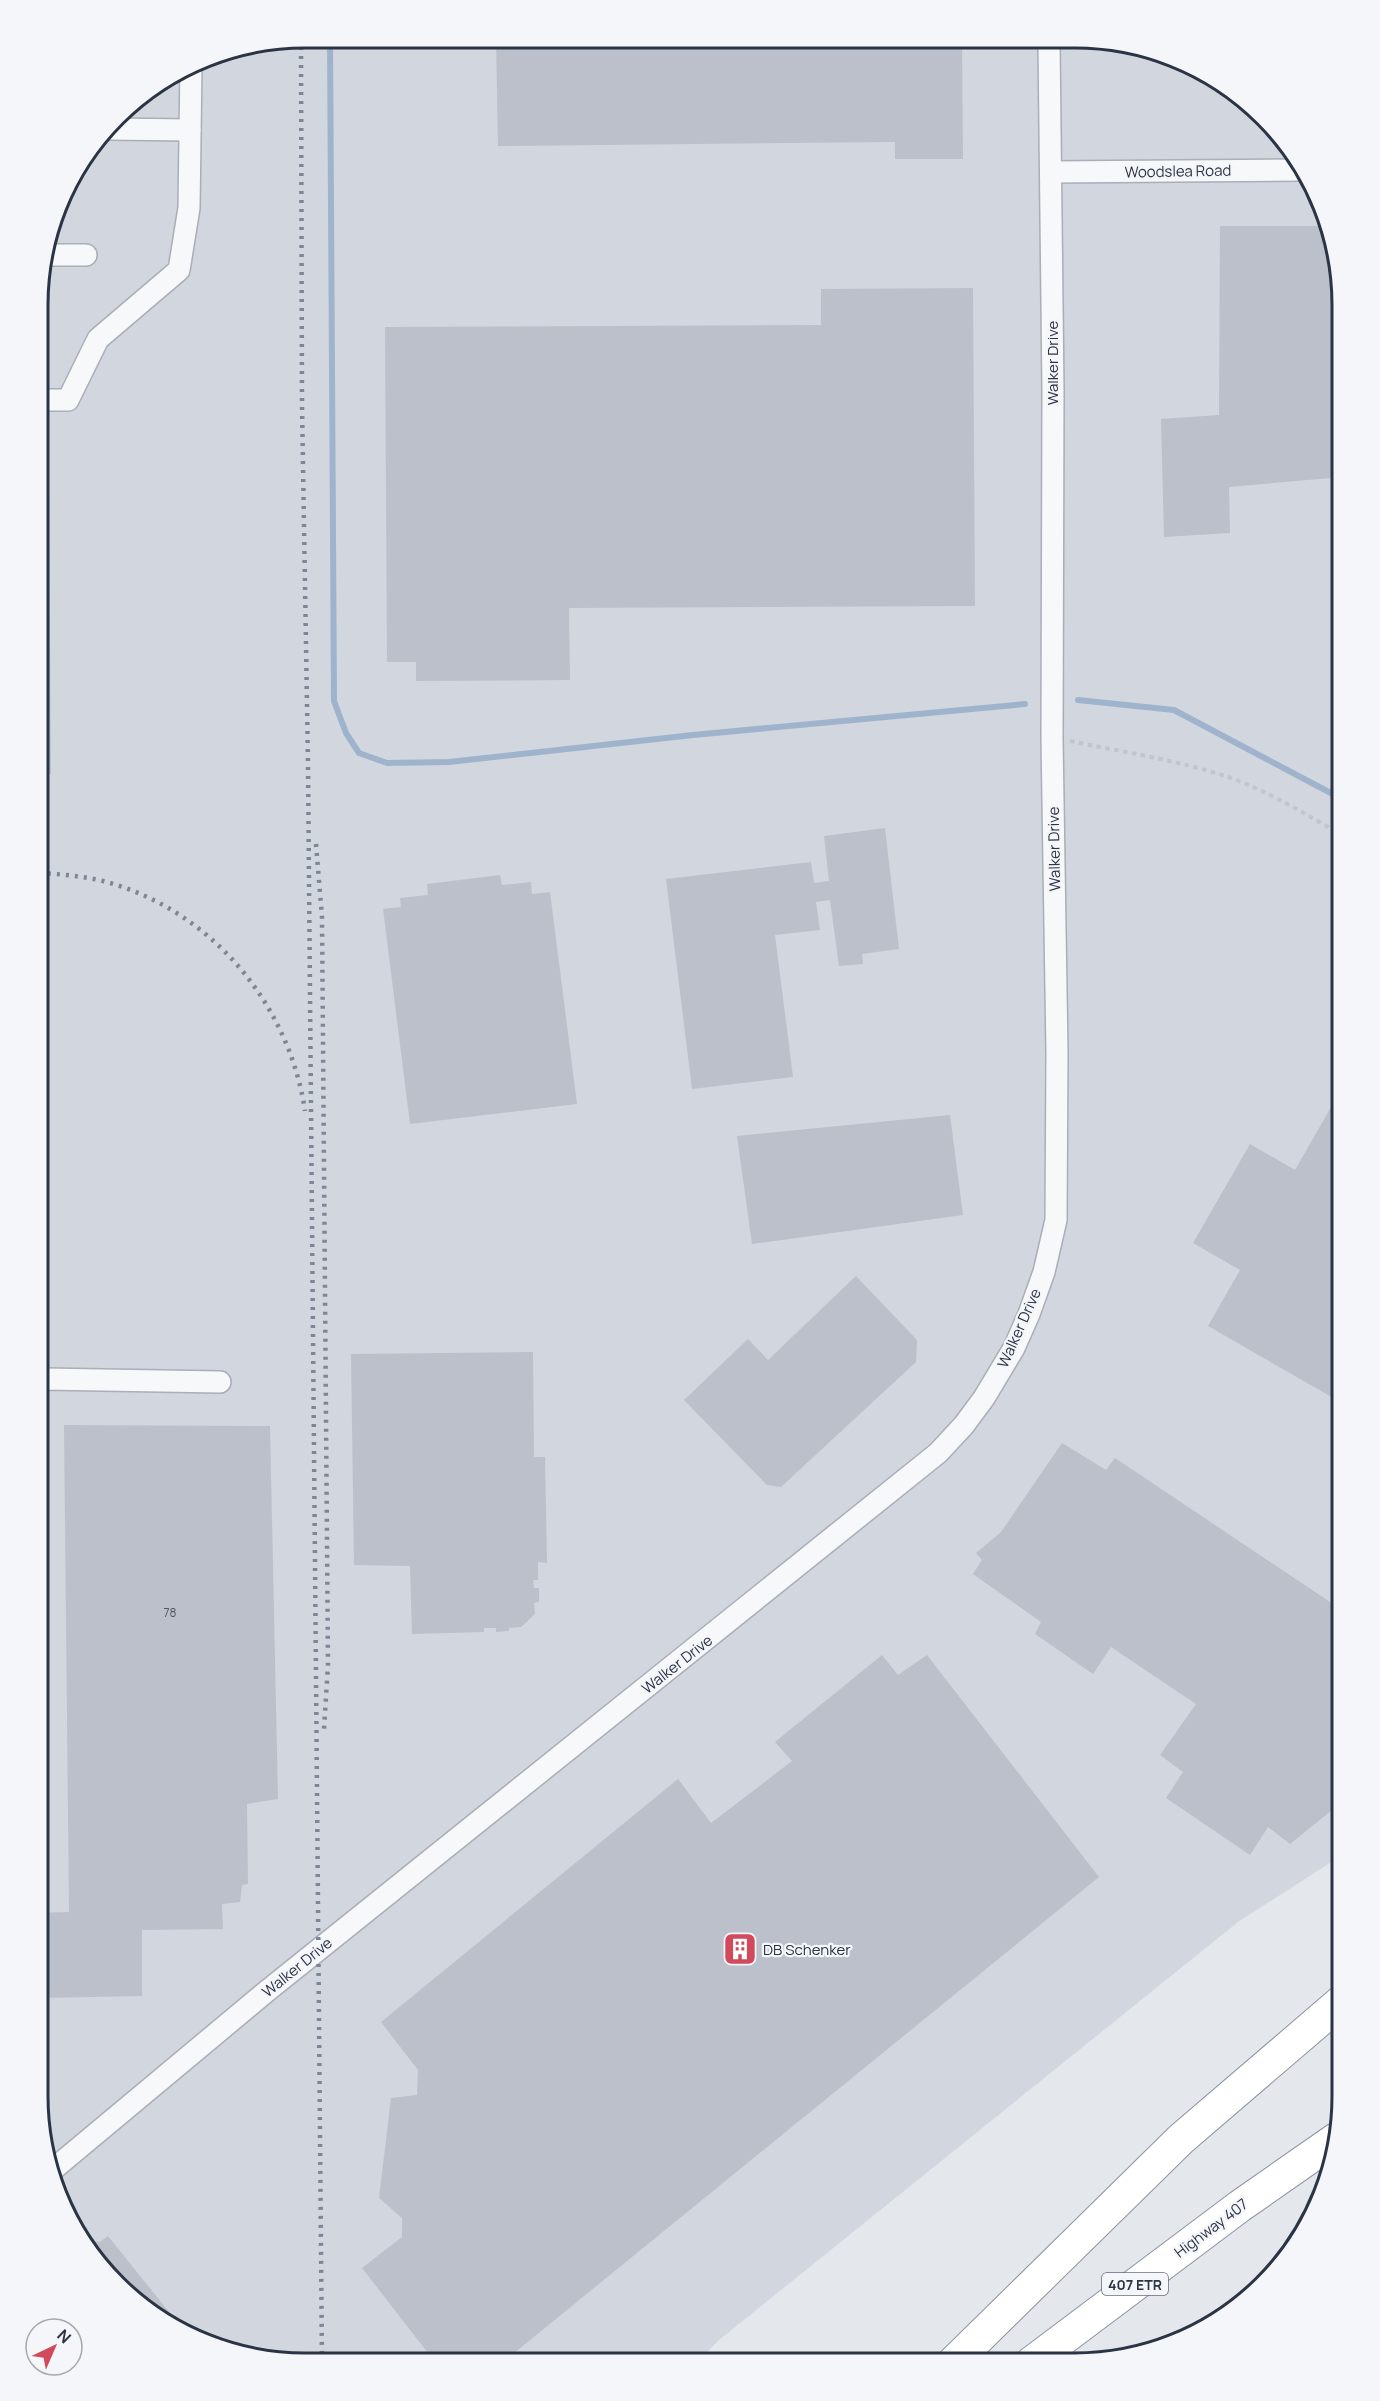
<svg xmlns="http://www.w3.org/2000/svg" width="1380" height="2401" font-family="Manrope,sans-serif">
  <rect width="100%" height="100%" fill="#e4e7ec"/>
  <polygon fill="#d2d6de" points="305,38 1127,43 1193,65 1251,104 1297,156 1328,219 1342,305 1342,1855 1238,1922 719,2340 697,2362 270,2361 187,2336 129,2297 83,2245 52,2182 38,2096 40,270 65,186 128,104 203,58"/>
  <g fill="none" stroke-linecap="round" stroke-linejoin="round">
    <g stroke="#9fb4cc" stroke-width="6">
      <polyline points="330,38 334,701 346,733 359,753 387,763 449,762 693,735 1025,704"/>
      <polyline points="1078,700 1174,710 1342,799"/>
    </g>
  </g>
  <g fill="#bbc0ca">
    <polygon points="496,39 962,42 963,159 895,159 895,142 498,146"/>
    <polygon points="1220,226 1329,226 1342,305 1342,477 1229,487 1230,533 1164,537 1161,419 1219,415"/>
    <polygon points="973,288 975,606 569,608 570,680 416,681 416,662 387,662 385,327 821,325 821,289"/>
    <polygon points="39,490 49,490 51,774 39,774"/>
    <polygon points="885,828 899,949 862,954 863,964 839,966 830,900 816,902 820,930 775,935 793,1077 692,1089 666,879 811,862 814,883 829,881 824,836"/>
    <polygon points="500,875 502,885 531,882 532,894 550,892 577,1104 410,1124 383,909 401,907 400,898 428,895 427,884"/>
    <polygon points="1342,1088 1342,1403 1208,1326 1240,1270 1193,1243 1250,1144 1295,1170"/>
    <polygon points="950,1115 963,1215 752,1244 737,1136"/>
    <polygon points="856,1276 917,1340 916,1362 781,1487 767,1485 684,1400 748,1339 768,1360"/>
    <polygon points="533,1352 534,1457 545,1457 547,1563 538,1562 538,1580 533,1580 534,1588 539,1588 539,1602 534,1603 535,1614 521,1627 509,1628 509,1631 496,1632 496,1628 484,1628 484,1632 412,1634 410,1566 354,1565 351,1354"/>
    <polygon points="64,1425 270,1426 278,1799 247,1804 248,1884 242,1885 240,1902 222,1904 223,1929 142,1930 142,1996 38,1998 38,1913 69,1912"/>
    <polygon points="1062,1443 1106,1470 1115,1458 1342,1610 1342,1802 1290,1844 1268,1827 1250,1855 1166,1798 1183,1772 1160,1755 1196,1704 1111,1647 1093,1674 1035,1634 1041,1622 973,1574 982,1560 976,1553 1001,1532"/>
    <polygon points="882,1655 898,1675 927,1655 1099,1877 503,2362 435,2362 362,2268 402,2237 402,2218 379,2198 391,2098 417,2095 418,2070 381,2022 678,1779 711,1823 792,1761 775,1742"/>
    <polygon points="108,2236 189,2337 129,2297 83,2245 83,2239 100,2242"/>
  </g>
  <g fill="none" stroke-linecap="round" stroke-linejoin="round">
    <defs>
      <g id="minor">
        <polyline points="109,129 190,130"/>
        <polyline points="1051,172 1304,170"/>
        <polyline points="44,255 86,255"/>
        <polyline points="40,400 68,400 98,339 179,270 189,208 191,65"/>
        <polyline points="38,1386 44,1379 220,1382"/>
        <polyline points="50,2172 267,1991 938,1453 964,1425 984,1398 1014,1348 1029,1314 1044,1272 1056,1220 1057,1053 1052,738 1053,391 1049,42"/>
      </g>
      <g id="highway">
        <polyline points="953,2363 1181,2139 1342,2001"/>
        <polyline points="1031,2363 1240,2206 1336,2139"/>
      </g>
    </defs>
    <use href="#minor" stroke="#a9aeb7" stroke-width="24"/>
    <use href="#highway" stroke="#8b94a3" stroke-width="34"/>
    <path stroke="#c2c5cb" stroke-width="4" stroke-dasharray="4.5 4.5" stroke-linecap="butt" d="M1070 741C1123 752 1177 760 1228 777 1266 790 1307 815 1342 835"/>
    <use href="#minor" stroke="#f7f8fa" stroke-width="21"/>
    <use href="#highway" stroke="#fff" stroke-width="32"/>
    <g stroke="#7d8696" stroke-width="4.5" stroke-dasharray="3 6" stroke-linecap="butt">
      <polyline points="301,38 302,405 308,764 322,2361"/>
      <polyline points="316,844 322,917 328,1665 324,1729"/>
      <path d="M39 873C60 874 82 876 103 881 210 909 289 1003 305 1111"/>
    </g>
  </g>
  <defs>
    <symbol id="building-square" viewBox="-11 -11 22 22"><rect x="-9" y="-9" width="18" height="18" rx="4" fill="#d1495b" stroke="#f4f6f9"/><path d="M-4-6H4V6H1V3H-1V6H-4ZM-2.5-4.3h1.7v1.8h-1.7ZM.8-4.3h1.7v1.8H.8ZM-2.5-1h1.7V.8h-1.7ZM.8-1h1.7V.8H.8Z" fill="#fff"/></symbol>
  </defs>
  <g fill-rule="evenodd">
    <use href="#building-square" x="721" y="1930" width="38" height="38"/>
  </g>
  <g text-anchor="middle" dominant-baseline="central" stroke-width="4.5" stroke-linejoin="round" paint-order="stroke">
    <g font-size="12" fill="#4f5766">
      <text x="170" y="1612">78</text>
    </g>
    <rect fill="#f4f6f9" stroke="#676e7b" stroke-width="1.5" x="1102" y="2273" width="66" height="22" rx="4.5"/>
    <g font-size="14" font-weight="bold" fill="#2b3445">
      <text x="1135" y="2284">407 ETR</text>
    </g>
    <g font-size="15" fill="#2b3445" stroke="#f4f6f9">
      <text transform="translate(1178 171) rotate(-1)">Woodslea Road</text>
      <text transform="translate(1052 363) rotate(-90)">Walker Drive</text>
      <text transform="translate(1054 849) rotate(-91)">Walker Drive</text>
      <text transform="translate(1019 1328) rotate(-66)">Walker Drive</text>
      <text transform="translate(677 1664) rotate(-38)">Walker Drive</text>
      <text transform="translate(297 1967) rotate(-39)">Walker Drive</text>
      <text transform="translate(1211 2228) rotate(-37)">Highway 407</text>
    </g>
    <g font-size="15" fill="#2b3445" stroke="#f4f6f9" text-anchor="start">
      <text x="763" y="1949">DB Schenker</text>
    </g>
  </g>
  <path d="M0 0H1380V2401H0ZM305 48H1075A257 257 0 0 1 1332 305V2096A257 257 0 0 1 1075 2353H305A257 257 0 0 1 48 2096V305A257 257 0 0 1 305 48Z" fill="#f4f6f9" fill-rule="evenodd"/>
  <path fill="none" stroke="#2b3445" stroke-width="3" d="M305 48H1075A257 257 0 0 1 1332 305V2096A257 257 0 0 1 1075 2353H305A257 257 0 0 1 48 2096V305A257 257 0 0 1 305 48Z"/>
  <g transform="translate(54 2347) rotate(44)"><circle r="28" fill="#f4f6f9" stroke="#a4a8b1" stroke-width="1.5"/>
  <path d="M0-4.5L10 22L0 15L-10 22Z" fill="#d1495b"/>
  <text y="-9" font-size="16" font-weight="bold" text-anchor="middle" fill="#2b3445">N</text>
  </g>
</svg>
